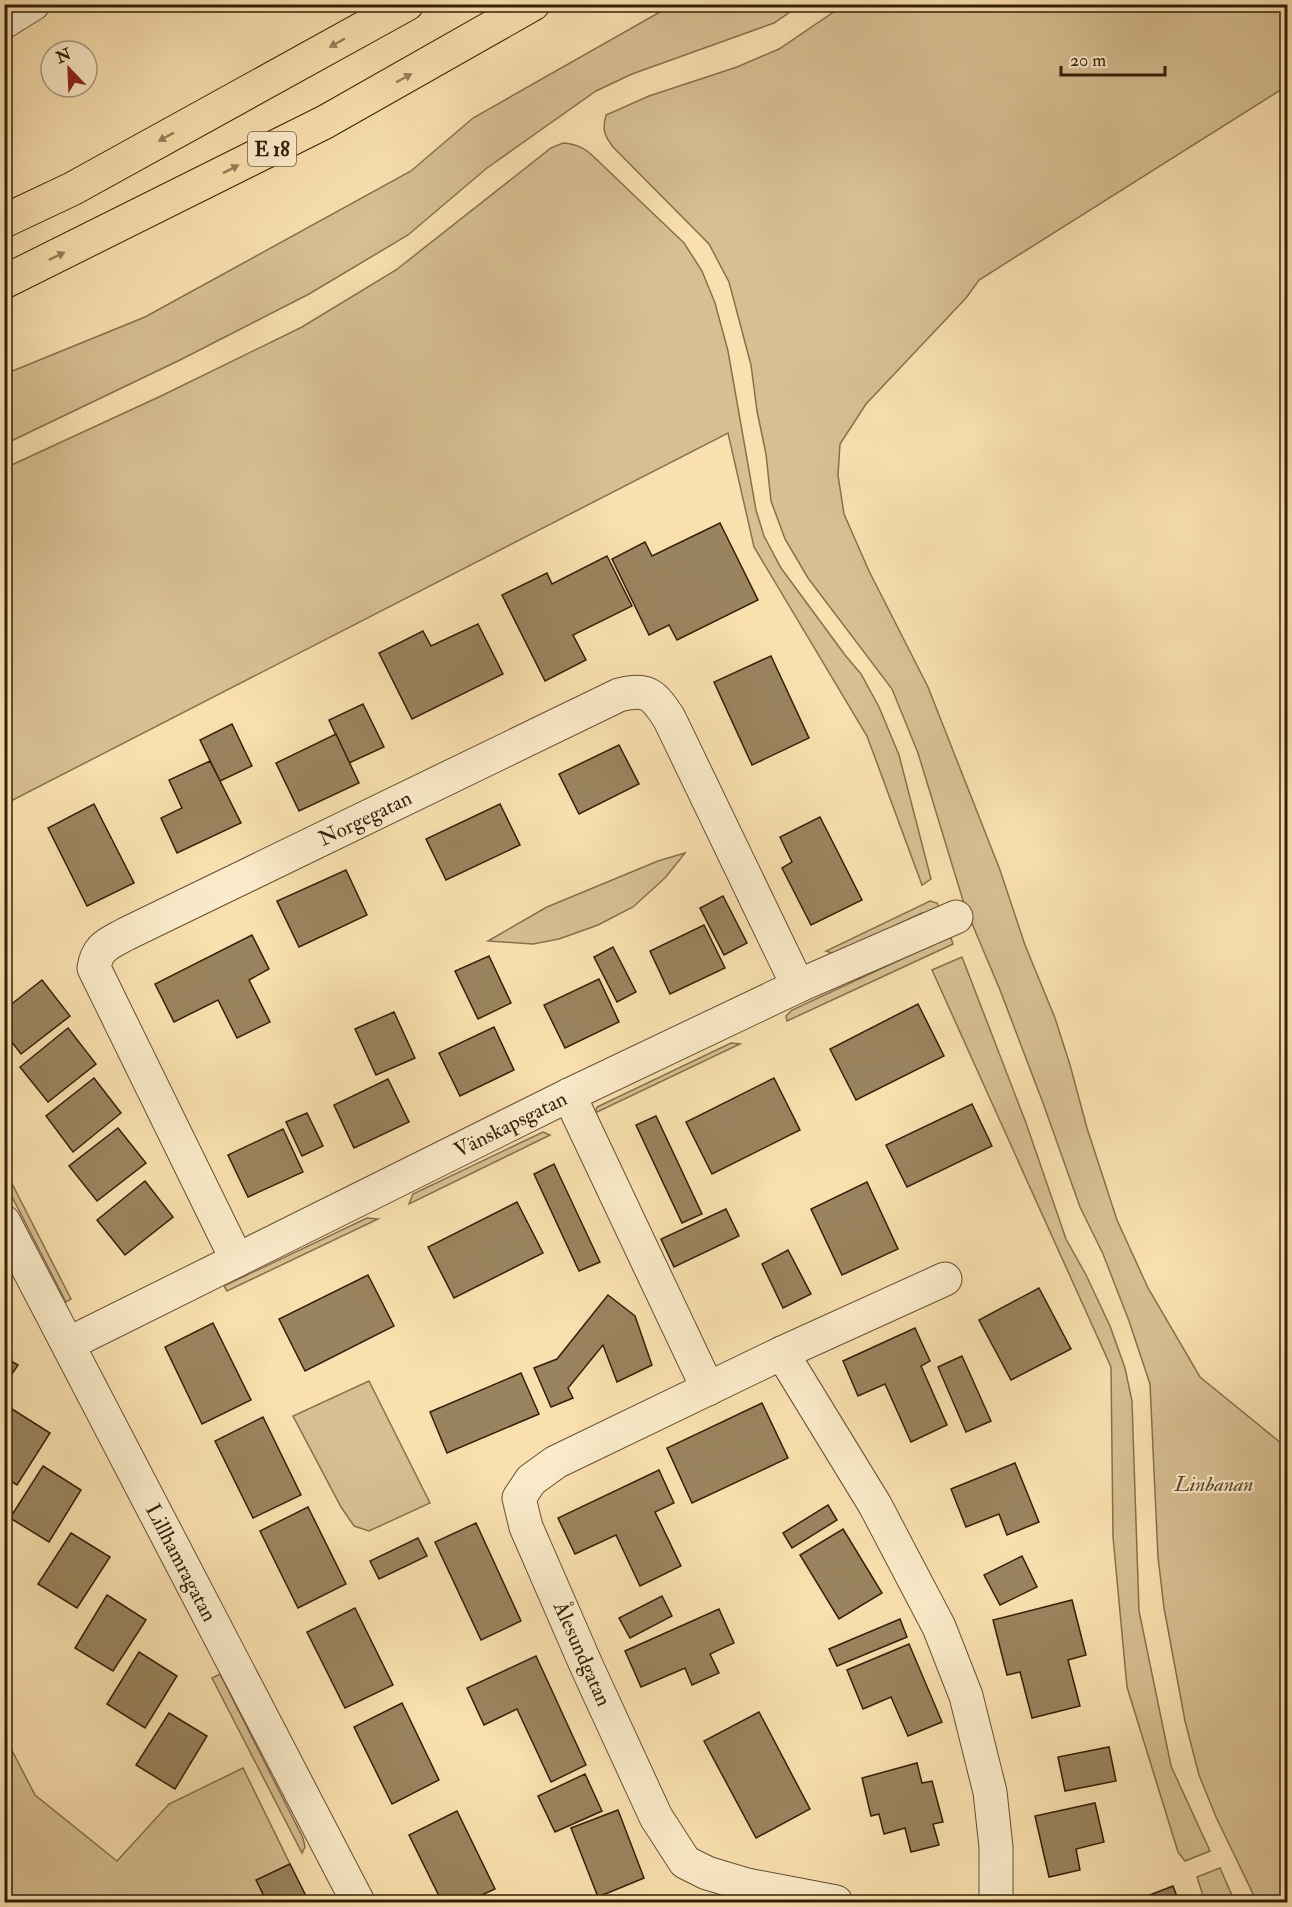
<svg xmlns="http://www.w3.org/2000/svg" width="1292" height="1907" font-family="'IM FELL Double Pica',serif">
  <rect width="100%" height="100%" fill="#f9e0ae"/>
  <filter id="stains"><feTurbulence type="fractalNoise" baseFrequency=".00333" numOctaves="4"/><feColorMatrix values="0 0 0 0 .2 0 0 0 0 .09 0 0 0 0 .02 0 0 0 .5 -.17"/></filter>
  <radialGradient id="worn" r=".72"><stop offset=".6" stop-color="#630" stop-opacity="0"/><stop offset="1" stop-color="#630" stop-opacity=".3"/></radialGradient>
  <g fill="#d8bf92" stroke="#86704e" stroke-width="1.5">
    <polygon points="674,4 800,5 774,23 632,74 596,91 487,168 408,235 309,294 180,360 5,444 5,374 145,317 411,171 473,118"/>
    <path d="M844 5H1287V86L979 280 966 298 866 404 840 444 838 475 844 514 869 571 928 687 1000 870 1025 945 1055 1018 1070 1065 1087 1128 1117 1220 1148 1288 1200 1377 1287 1448 1288 1825 1285 1827 1288 1833 1287 1902H1257L1216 1817 1199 1775 1185 1721 1164 1608 1158 1557 1150 1384 1129 1321 1103 1254 1080 1207 1043 1103 1000 990 965 907 918 753 892 689 808 578 785 539 771 501 766 454 757 411 751 365 729 282 709 244 613 147C604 135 602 130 606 115L649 96 737 67 779 49Z"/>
    <path d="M563 143C577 144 585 148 595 158L684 243 702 271 715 303 728 351 756 510 764 536 781 568 845 655 861 674 879 707 899 755 931 879 922 885 867 736 754 547 728 433 5 804V468L161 396 302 327 396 270 551 148Z"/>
    <polygon points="685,853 665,878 633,907 598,925 559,939 533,944 488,941 547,907 658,861"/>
    <polygon points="930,901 937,903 944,919 928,926 922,913 835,954 826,951"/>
    <polygon points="951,938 953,944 787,1021 786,1016 792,1010 945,939"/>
    <polygon points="962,957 1026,1123 1066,1239 1086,1275 1110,1326 1125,1368 1132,1401 1139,1611 1171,1766 1210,1851 1185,1861 1178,1852 1127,1687 1113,1537 1111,1367 932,970"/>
    <polygon points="731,1043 740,1044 595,1113 597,1107"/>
    <polygon points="543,1132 550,1135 409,1204 413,1194"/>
    <polygon points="5,1170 71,1299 66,1302 5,1183"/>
    <polygon points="367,1218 378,1219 227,1291 224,1286"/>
    <polygon points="369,1381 430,1503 369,1531 354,1526 341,1507 293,1416"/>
    <polygon points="220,1674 303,1838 305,1847 302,1853 212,1678"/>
    <polygon points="4,1735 35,1795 117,1861 169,1804 243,1768 290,1864 257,1880 267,1902 5,1902"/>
    <polygon points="1220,1868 1235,1902 1205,1902 1197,1877"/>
  </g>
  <g fill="#9a845f" stroke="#342009" stroke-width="1.5">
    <polygon points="720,523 758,600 677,640 669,625 649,635 612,559 645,542 652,556"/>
    <polygon points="607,556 632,606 573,635 586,660 545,681 502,595 547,573 552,584"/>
    <polygon points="478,624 503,674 412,719 379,653 423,631 431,646"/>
    <polygon points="771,656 809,738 752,765 714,682"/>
    <polygon points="363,704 384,747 349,763 329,720"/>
    <polygon points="232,724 252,766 220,781 200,740"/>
    <polygon points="336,734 359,783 299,811 276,763"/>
    <polygon points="619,745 639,784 579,814 559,774"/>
    <polygon points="210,761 241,823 177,853 161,818 182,808 169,780"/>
    <polygon points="94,804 134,883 87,906 48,828"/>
    <polygon points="500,804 520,845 446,880 426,839"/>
    <polygon points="820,817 862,900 811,925 782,868 792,862 780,837"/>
    <polygon points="346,870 367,915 299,947 277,901"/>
    <polygon points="723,896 747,943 724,955 700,908"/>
    <polygon points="704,925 725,968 670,994 650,951"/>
    <polygon points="252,935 269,969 249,980 270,1022 237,1038 218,1000 174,1022 155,984"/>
    <polygon points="613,947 636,992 617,1002 594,957"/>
    <polygon points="489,956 511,1003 478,1019 455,971"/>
    <polygon points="599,979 619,1022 565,1048 544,1005"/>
    <polygon points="42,980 70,1016 21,1054 4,1032 4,1010"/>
    <polygon points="918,1004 944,1056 856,1100 830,1049"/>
    <polygon points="394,1012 415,1058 376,1075 355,1029"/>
    <polygon points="494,1027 514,1070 460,1096 439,1053"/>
    <polygon points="68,1028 96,1064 48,1102 20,1067"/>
    <polygon points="94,1078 121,1113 73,1152 46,1116"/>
    <polygon points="774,1078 800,1130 712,1174 686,1122"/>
    <polygon points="388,1079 409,1122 354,1148 334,1105"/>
    <polygon points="972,1104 992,1146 907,1187 886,1145"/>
    <polygon points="307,1113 323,1146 302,1156 286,1122"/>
    <polygon points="656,1116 702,1214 682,1223 636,1125"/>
    <polygon points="118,1128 146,1163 97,1201 69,1166"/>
    <polygon points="283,1129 303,1172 248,1197 228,1155"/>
    <polygon points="554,1164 600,1262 579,1271 534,1174"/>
    <polygon points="145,1181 173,1217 125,1255 97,1220"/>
    <polygon points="867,1182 898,1249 842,1275 811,1209"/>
    <polygon points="517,1202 543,1253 454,1298 428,1247"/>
    <polygon points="726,1209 739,1236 674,1267 661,1239"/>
    <polygon points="788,1250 811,1294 783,1308 762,1264"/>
    <polygon points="368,1275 394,1326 305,1371 279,1319"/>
    <polygon points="1039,1288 1071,1349 1011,1380 979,1320"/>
    <polygon points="608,1295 635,1316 652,1365 617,1382 603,1345 568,1388 573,1398 551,1407 534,1368 557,1359"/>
    <polygon points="213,1323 251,1400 202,1424 165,1347"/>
    <polygon points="915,1328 930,1361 921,1366 947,1425 911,1442 885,1384 858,1396 843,1361"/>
    <polygon points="962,1356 991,1421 966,1432 938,1367"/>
    <polygon points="4,1357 18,1365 4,1386"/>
    <polygon points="521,1373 539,1414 447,1453 430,1412"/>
    <polygon points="762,1403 788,1458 692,1503 667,1448"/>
    <polygon points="12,1409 50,1433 17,1485 4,1477 4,1420"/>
    <polygon points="263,1417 301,1495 253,1518 215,1441"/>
    <polygon points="1015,1463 1039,1522 1007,1535 999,1514 966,1527 951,1489"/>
    <polygon points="43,1466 81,1490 49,1542 10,1518"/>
    <polygon points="659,1470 674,1503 655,1512 681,1566 640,1586 616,1535 575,1554 558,1518"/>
    <polygon points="828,1505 837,1520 792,1548 783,1533"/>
    <polygon points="308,1507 346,1584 298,1608 260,1531"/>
    <polygon points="476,1523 521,1621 481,1640 435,1542"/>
    <polygon points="843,1529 882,1593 839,1619 800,1555"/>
    <polygon points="71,1533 110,1557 77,1608 38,1584"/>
    <polygon points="418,1538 427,1556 379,1579 370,1561"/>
    <polygon points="1022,1556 1037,1587 1000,1605 984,1575"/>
    <polygon points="107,1595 146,1620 113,1671 75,1648"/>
    <polygon points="662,1596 672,1616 630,1638 619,1618"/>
    <polygon points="1072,1600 1086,1655 1068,1660 1080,1706 1032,1718 1020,1672 1007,1675 993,1620"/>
    <polygon points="355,1608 393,1685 345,1708 307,1632"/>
    <polygon points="719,1609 734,1643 710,1654 719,1673 692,1685 685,1668 641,1687 625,1651"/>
    <polygon points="900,1619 907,1637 837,1666 829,1649"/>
    <polygon points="909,1644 942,1722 908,1736 891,1697 863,1709 847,1670"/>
    <polygon points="139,1652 177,1676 145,1728 107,1704"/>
    <polygon points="536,1656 586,1765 551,1782 517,1709 484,1725 467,1688"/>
    <polygon points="402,1703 439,1780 392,1804 354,1727"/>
    <polygon points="759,1712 810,1809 756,1838 704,1741"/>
    <polygon points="169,1713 207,1736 175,1789 136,1765"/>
    <polygon points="1109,1747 1116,1781 1065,1791 1058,1757"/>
    <polygon points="917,1763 922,1783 932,1781 943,1822 933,1824 939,1845 911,1852 905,1828 884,1834 879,1814 871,1816 862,1778"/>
    <polygon points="585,1774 602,1811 555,1832 538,1796"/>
    <polygon points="1095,1803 1104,1842 1076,1849 1080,1870 1049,1877 1035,1816"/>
    <polygon points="618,1810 644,1878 598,1897 571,1828"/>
    <polygon points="457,1811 495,1889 467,1902 442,1902 409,1835"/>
    <polygon points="290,1864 309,1902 267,1902 256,1880"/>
    <polygon points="1173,1886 1179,1902 1134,1902 1134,1901"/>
  </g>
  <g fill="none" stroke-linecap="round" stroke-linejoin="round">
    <defs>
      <g id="minor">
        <polyline points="4,22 33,4"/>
        <polyline points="569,1095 708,1389"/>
        <path id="s1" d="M4 1222 358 1902"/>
        <path id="s2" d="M237 1260 94 968C97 947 108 944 126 934L619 695C648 688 653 694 669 718L798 986"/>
        <path id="s3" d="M68 1344 569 1095 798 986 956 917"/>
        <polyline points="782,1353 875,1505 939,1627 966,1696 990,1792 996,1847 996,1902"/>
        <polyline points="836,1902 747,1885 707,1873 685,1862 656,1817 587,1667 526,1527 519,1498 531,1480 556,1462 782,1353 945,1279"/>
      </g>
      <g id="highway">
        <polyline points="4,221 72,189 407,4"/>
        <polyline points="4,282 325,122 533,4"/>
      </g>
    </defs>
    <use href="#minor" stroke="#655032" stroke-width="35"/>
    <use href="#highway" stroke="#342009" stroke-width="35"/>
    <use href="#minor" stroke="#fbebca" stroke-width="33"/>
    <use href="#highway" stroke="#f9e0ae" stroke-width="33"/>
  </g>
  <defs><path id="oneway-solid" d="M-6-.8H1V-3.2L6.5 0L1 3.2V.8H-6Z" transform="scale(1.5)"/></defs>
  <g fill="#96805c">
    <use href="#oneway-solid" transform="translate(337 43) rotate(151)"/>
    <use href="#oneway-solid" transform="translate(404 78) rotate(-29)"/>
    <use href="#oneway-solid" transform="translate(166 137) rotate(151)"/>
    <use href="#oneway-solid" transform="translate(231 169) rotate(-27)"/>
    <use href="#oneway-solid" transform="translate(57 256) rotate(-26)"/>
  </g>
  <g text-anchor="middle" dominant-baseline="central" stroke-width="4.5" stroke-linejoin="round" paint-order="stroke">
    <rect fill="#fbebca" stroke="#705d43" stroke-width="1.5" x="248" y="132" width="48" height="34" rx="4.5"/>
    <g font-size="20" font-weight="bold" fill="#342009">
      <text x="272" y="149">E 18</text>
    </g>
    <g font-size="21" fill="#342009" stroke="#fbebca">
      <text stroke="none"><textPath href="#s2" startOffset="640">Norgegatan</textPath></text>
      <text stroke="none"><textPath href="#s3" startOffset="494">Vänskapsgatan</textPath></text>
      <text stroke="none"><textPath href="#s1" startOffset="384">Lillhamragatan</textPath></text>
      <text transform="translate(582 1654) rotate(66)">Ålesundgatan</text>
    </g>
    <g font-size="21" font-style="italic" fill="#5d482b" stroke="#fbebca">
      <text x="1214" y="1484">Linbanan</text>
    </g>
  </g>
  <rect width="1292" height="1907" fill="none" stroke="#f9e0ae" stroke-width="24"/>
  <rect x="6" y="6" width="1280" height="1895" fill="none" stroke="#342009" stroke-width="3"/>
  <rect x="12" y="12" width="1268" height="1883" fill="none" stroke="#342009" stroke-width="1.5"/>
  <g transform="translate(69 69) rotate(337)"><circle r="28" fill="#fbebca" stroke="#ab9a7d" stroke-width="1.5"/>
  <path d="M0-4.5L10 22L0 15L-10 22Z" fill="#8f2418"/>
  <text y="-9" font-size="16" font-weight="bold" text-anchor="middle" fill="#342009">N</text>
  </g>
  <path d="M1061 66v9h104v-9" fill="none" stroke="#342009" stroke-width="3"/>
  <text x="1070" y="66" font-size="18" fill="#342009" stroke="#fbebca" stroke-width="4.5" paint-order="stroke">20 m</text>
  <rect width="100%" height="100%" filter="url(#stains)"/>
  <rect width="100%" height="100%" fill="url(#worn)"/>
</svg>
